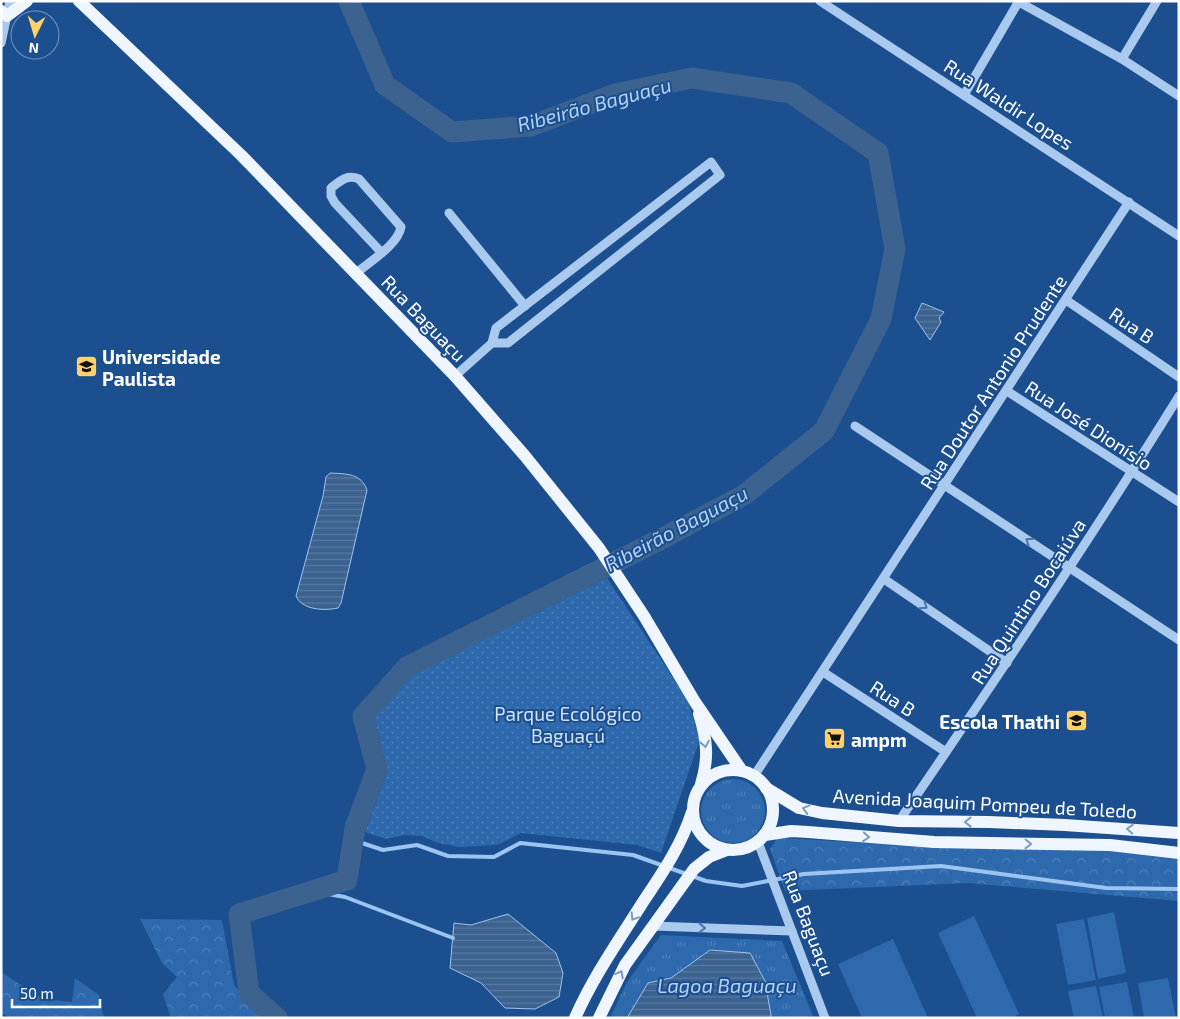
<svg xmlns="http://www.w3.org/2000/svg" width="1180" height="1019" font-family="'Exo 2',sans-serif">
  <defs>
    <pattern id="grass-tufts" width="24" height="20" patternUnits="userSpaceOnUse" patternTransform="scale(1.25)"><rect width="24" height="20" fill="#2e69ad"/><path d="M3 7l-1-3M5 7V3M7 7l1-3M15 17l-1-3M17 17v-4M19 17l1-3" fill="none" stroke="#4d80b9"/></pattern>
    <pattern id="forest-crowns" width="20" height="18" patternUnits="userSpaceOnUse" patternTransform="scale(1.25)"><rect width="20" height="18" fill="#2e69ad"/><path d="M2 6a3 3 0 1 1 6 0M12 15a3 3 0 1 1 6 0" fill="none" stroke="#4d80b9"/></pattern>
    <pattern id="park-dots" width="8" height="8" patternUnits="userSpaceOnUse" patternTransform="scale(1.25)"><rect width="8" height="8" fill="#2e69ad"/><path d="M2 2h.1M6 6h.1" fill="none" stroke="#4d80b9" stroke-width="1.8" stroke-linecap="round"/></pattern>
    <pattern id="water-rules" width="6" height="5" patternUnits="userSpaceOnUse" patternTransform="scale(1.25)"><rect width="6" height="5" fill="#3c6290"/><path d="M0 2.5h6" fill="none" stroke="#597aa1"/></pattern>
  </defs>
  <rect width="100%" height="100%" fill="#1b4f8f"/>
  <g fill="url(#grass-tufts)">
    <circle cx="733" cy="811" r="32"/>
    <polygon points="661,935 782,941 814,1018 770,1018 771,1015 765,981 710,950 671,978 648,983 627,1018 610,1018 627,982"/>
  </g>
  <g fill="url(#forest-crowns)">
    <polygon points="777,838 934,846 1179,848 1179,901 967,883 785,891 770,849"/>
    <polygon points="140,919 222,920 234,985 261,1018 171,1018 163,994 177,977 162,963"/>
    <polygon points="1,972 43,999 72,1002 75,978 99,995 104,1018 12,1018 1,1013"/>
  </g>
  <polygon fill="url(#park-dots)" points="607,578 687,699 700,739 661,853 637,845 521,833 497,845 460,847 438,843 422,836 404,835 386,839 365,832 386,775 372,716 413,674"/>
  <g fill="#2e69ad">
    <polygon points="1114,912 1126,973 1098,979 1087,918"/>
    <polygon points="974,916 1019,1014 1012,1018 977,1018 938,933"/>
    <polygon points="1084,919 1096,980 1068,985 1056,924"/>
    <polygon points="893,939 928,1018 862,1018 838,964"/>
    <polygon points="1168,978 1176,1018 1144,1018 1138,983"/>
    <polygon points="1127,982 1134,1018 1105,1018 1099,987"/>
    <polygon points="1096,986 1103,1018 1074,1018 1068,991"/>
  </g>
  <g fill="url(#water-rules)" stroke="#9cc4f0">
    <polygon points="922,303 944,312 939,318 941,322 930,340 915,318"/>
    <path d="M330 473C346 474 361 473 367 490L341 603 338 608C324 611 302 610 296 596L323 496 326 477Z"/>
    <polygon points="508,914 556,953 563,973 559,997 535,1009 505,1008 481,983 450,968 454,923 471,925"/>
    <polygon points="710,950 750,953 765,981 771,1015 770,1018 627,1018 648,983 671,978"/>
  </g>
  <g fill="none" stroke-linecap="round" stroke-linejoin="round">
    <g stroke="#9cc4f0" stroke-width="4">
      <polyline points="353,840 383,850 417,845 448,856 494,857 520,843 633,855 706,881 742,886 804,874 941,866 1106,888 1179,889"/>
      <polyline points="311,891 345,897 453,938"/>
    </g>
    <polyline stroke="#3c6290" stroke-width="21" points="277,1018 249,993 239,914 347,880 355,828 377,769 363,716 407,667 667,536 744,495 824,431 881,319 895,249 878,153 791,93 692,78 615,94 531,126 452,132 385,85 349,1"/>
    <g stroke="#a9c9ee" stroke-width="9">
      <polyline points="820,1 1179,236"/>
      <polyline points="1017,1 1122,59 1179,96"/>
      <polyline points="1,43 10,1"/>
      <polyline points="1122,59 1157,1"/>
      <polyline points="964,95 1019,1"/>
      <polyline points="449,213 525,306"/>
      <path d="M355 274C369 262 398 245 401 227L359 179C347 174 340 181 331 188V196L335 203 381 252"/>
      <polyline points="1066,300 1179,377"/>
      <polyline points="455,376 492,343 496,328 711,162 720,175 508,343 492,343"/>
      <polyline points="1007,391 1179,502"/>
      <polyline points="855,426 1179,640"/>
      <polyline points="884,579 1007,663"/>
      <polyline points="823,672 946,752"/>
      <polyline points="754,776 1129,202"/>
      <path d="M899 821C995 681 1090 540 1179 396"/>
      <polyline points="758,842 825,1018"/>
      <polyline points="653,926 792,931"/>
    </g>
    <g stroke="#f0f6ff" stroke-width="12">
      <polyline points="79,1 241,155 455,376 525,456 599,548 644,616 695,702 742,771"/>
      <polyline points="1,11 7,16 27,1"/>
      <path d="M699 714C707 739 709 759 701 784"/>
      <circle cx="733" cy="810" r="40"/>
      <polyline points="766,788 799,808 822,813 899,821 989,822 1065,825 1179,833"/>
      <polyline points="765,835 791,831 808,832 934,842 1110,845 1179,853"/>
      <path d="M575 1018C593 977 619 940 643 902 663 872 681 846 692 812"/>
      <polyline points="599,1018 625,965 694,869 709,857 727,850"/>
    </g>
  </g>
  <defs><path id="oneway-chevron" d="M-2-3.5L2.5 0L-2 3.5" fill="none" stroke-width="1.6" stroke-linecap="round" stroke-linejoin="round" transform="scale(1.25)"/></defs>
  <g stroke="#4674ac">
    <use href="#oneway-chevron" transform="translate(1029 541) rotate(-146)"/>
    <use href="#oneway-chevron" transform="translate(924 606) rotate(34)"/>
    <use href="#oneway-chevron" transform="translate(702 928) rotate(2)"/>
  </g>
  <g stroke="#7b9ac1">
    <use href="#oneway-chevron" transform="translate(705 744) rotate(81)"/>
    <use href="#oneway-chevron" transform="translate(806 809) rotate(-165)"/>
    <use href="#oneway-chevron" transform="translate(968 822) rotate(-180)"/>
    <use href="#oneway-chevron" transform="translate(1130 829) rotate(-176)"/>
    <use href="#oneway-chevron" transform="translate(866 837) rotate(5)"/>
    <use href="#oneway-chevron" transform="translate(1028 844) rotate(1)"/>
    <use href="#oneway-chevron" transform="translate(634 917) rotate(123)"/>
    <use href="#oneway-chevron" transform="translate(620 974) rotate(-62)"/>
  </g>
  <defs>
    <symbol id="university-square" viewBox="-11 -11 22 22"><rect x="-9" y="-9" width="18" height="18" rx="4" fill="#ffd166" stroke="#1b4f8f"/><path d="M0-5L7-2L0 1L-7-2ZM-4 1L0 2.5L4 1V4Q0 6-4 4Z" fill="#111"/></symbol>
    <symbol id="school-square" viewBox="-11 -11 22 22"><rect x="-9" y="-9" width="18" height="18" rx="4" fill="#ffd166" stroke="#1b4f8f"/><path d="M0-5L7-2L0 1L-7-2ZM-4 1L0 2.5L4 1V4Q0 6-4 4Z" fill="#111"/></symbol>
    <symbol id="supermarket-square" viewBox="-11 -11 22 22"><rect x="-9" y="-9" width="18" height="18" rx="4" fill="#ffd166" stroke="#1b4f8f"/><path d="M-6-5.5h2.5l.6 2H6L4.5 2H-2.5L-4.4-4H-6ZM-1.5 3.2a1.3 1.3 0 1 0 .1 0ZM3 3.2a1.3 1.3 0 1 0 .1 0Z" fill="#111"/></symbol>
  </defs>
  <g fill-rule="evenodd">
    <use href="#university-square" x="74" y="354" width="25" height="25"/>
    <use href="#school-square" x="1064" y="708" width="25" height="25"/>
    <use href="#supermarket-square" x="822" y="726" width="25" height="25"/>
  </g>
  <g text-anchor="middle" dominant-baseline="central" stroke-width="4" stroke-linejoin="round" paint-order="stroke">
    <g font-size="19" fill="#fff" stroke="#1b4f8f">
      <text transform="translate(1009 104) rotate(33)">Rua Waldir Lopes</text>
      <text transform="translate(424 318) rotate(46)">Rua Baguaçu</text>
      <text transform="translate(1132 325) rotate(34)">Rua B</text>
      <text transform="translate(993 382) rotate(-57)">Rua Doutor Antonio Prudente</text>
      <text transform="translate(1089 425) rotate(33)">Rua José Dionísio</text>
      <text transform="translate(1028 601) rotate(-57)">Rua Quintino Bocaiúva</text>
      <text transform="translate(893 698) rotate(33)">Rua B</text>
      <text transform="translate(985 803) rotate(3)">Avenida Joaquim Pompeu de Toledo</text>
      <text transform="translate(809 923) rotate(69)">Rua Baguaçu</text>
    </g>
    <g font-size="19" font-weight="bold" fill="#fff" stroke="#1b4f8f" text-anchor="start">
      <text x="102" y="356">Universidade<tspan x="102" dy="22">Paulista</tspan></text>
      <text x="1060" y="721" text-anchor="end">Escola Thathi</text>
      <text x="851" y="739">ampm</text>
    </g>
    <g font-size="19" fill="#cfe3fa" stroke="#1b4f8f">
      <text x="568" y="713">Parque Ecológico<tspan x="568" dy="22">Baguaçú</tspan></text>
    </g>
    <g font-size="20" font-style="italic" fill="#b5d3f5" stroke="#1b4f8f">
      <text transform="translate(594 104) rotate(-15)">Ribeirão Baguaçu</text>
      <text transform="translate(676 528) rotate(-28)">Ribeirão Baguaçu</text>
      <text x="727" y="985">Lagoa Baguaçu</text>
    </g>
  </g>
  <rect width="1180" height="1019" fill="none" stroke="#ffffff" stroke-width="5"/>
  <g transform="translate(35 35) rotate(185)"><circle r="24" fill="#1b4f8f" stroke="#7695bc"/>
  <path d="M0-4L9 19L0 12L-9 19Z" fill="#ffd166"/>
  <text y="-8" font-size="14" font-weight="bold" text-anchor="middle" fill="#ffffff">N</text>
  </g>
  <path d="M12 999v8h88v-8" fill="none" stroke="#ffffff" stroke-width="2.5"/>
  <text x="20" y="999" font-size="15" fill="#ffffff" stroke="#1b4f8f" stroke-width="4" paint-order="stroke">50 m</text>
</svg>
